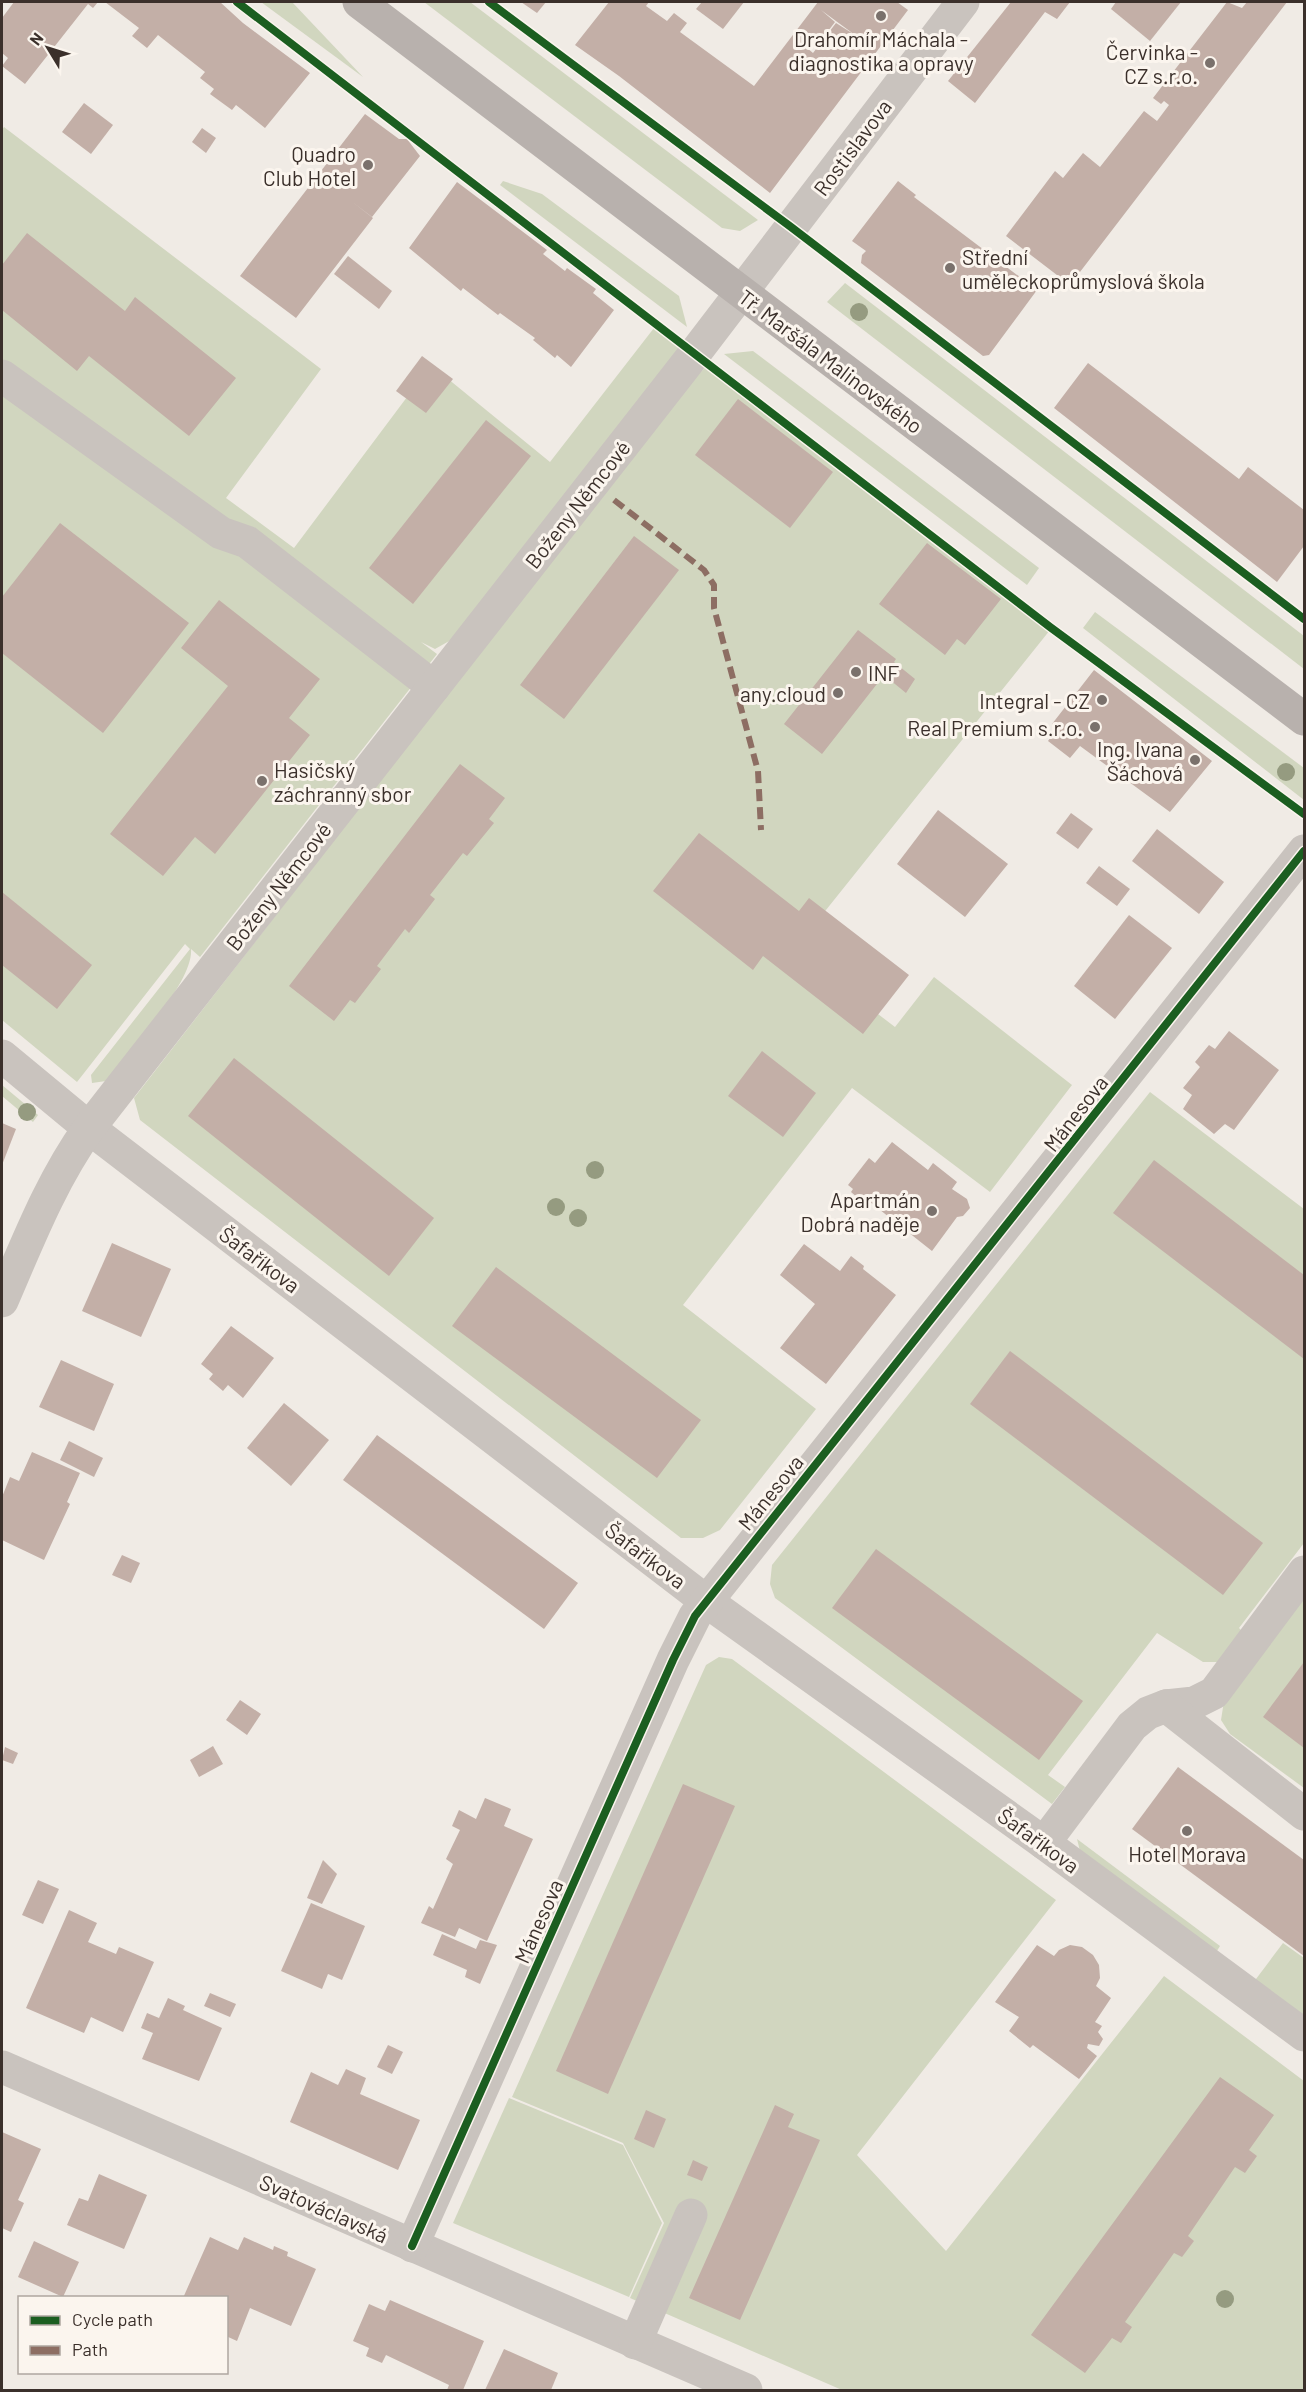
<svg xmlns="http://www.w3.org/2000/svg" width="1306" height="2392" font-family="Barlow,sans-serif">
  <rect width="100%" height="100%" fill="#f0ebe5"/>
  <g fill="#d1d6bf">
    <polygon points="261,2 292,2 363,77"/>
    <polygon points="424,2 470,2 758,220 740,231 722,228"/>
    <path d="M4 127 321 369 226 498 294 548 431 365 550 462 654 328 679 348 451 640 435 649 421 642 437 654 200 957 191 949C194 982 127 1054 106 1081L92 1083 91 1075 190 949 185 944 77 1082 2 1020V130Z"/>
    <polygon points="503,181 542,194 679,296 687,327 500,185"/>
    <polygon points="845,283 1304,636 1304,669 827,302"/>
    <polygon points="753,351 1039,568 1027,585 724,354"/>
    <polygon points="710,363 1050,630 794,950 895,1027 934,977 1072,1085 990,1192 852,1088 683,1305 816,1409 720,1530 703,1538 681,1538 140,1120 134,1098 688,384"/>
    <polygon points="1095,612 1304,768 1304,800 1083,628"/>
    <polygon points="2,1085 38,1115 33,1122 2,1096"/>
    <polygon points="1150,1092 1304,1209 1304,1543 1239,1628 1244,1633 1221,1662 1203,1662 1157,1633 1048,1775 1065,1787 1052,1804 775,1598 770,1584 772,1565"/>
    <polygon points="1304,1593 1304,1788 1230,1734 1221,1720 1224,1701"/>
    <polygon points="719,1657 732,1659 1056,1900 857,2155 946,2251 1164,1976 1304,2081 1304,2390 842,2390 630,2298 664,2223 623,2143 512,2097 706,1665"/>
    <polygon points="1077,1839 1220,1946 1215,1954 1081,1855"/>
    <polygon points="1283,1943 1304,1958 1304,2021 1253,1983"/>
    <polygon points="509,2098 623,2145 662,2223 629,2297 453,2223"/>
  </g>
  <g fill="#c3afa7" fill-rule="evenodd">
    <polygon points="14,2 98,2 93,8 88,4 25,84 2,66 8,58 2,53 2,18"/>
    <polygon points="105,2 220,2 243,23 310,73 265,128 236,105 232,110 210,94 214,89 200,78 205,72 158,35 147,48 132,36 139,28"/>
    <polygon points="521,2 546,2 537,13"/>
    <path d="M609 2H649L646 6 667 21 674 13 687 23 680 32 754 86 818 2H897L908 10 770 193 619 76 575 45ZM821 10 855 35 836 23 813 53 807 48 817 35 822 39 835 22Z"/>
    <polygon points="702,2 744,2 723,29 696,9"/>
    <polygon points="1011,2 1070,2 1057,19 1045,12 975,103 948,81"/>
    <polygon points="1116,2 1181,2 1150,41 1111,9"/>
    <polygon points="1227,2 1242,8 1247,2 1287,2 1070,285 1006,236 1055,171 1063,178 1083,153 1100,167 1144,111 1157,121 1169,105 1164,101 1161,104 1153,98"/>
    <polygon points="84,103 113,125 91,154 62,132"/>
    <polygon points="365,114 399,139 407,139 420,156 372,217 351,201 373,218 296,318 240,276"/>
    <polygon points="202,128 216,138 206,153 192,142"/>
    <polygon points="898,181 916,195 914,197 1037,290 989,355 983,356 861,263 862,255 866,251 852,241"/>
    <polygon points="457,182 547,250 543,254 565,271 567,268 596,289 593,293 614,310 571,367 557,355 555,358 533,340 535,338 500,313 498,315 463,288 461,291 409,248"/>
    <polygon points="27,233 125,311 135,297 236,378 189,436 89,356 77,371 2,310 2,265"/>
    <polygon points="348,256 392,291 379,309 334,274"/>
    <polygon points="422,356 453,379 426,413 396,391"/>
    <polygon points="1088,363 1239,479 1248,467 1304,510 1304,546 1277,582 1054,408"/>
    <polygon points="738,399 833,472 790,528 695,455"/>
    <polygon points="486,420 531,456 413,604 369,568"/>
    <polygon points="60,523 189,623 103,733 2,653 2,597"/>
    <polygon points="634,536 679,570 564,719 520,685"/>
    <polygon points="927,543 1001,599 965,645 957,639 945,655 879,604"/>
    <polygon points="219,600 320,679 289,718 310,735 215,854 195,837 163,876 110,834 228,686 181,648"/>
    <polygon points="858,630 896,659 894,662 915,679 906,693 884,675 822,754 784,724"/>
    <polygon points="1094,670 1212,761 1170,812 1080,746 1070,758 1048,741 1057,728 1052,724"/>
    <polygon points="460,764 505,798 489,819 494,823 467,856 463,853 430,895 435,899 409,933 405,929 377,966 381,969 355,1003 350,1000 334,1021 289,986"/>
    <polygon points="938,810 1008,864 965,917 897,864"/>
    <polygon points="1071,813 1093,829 1078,849 1056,833"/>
    <polygon points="1157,829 1224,882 1199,914 1132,861"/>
    <polygon points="699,833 799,911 809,898 909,975 863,1034 763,956 753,970 653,891"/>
    <polygon points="1099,866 1130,889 1117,906 1086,883"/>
    <polygon points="2,892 92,965 57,1009 2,965"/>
    <polygon points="1129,915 1172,948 1115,1019 1074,986"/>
    <polygon points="1229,1031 1279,1070 1234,1130 1225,1124 1214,1134 1183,1109 1192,1095 1183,1088 1200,1067 1195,1062 1209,1045 1215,1049"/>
    <polygon points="762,1051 816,1093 783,1137 728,1096"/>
    <polygon points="234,1058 434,1218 389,1276 188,1116"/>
    <polygon points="2,1123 16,1129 2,1165"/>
    <polygon points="892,1142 928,1170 933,1163 957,1182 952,1189 967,1199 970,1208 963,1216 957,1217 932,1251 870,1202 867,1206 851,1192 853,1189 848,1185 869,1158 875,1163"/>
    <polygon points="1154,1160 1304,1275 1304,1359 1113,1213"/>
    <polygon points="112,1243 171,1269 141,1337 82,1311"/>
    <polygon points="804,1244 840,1271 851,1256 864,1266 863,1269 896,1295 826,1384 780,1348 815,1304 780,1275"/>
    <polygon points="496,1267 701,1420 657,1478 452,1326"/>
    <polygon points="231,1326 274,1358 243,1398 228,1385 223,1391 209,1379 213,1374 201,1364"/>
    <polygon points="1010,1351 1263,1543 1223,1595 970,1404"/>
    <polygon points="61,1360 114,1384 94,1431 39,1407"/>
    <polygon points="284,1403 329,1440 291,1486 247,1448"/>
    <polygon points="377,1435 578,1583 544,1629 343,1480"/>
    <polygon points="69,1441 103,1458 94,1477 60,1460"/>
    <polygon points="32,1452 80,1473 67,1502 70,1504 44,1560 2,1540 2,1497 10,1477 19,1481"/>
    <polygon points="876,1549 1083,1701 1039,1760 832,1608"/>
    <polygon points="122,1555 140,1563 131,1583 112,1575"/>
    <polygon points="1304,1662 1304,1748 1263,1717"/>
    <polygon points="240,1700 261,1714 247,1735 226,1720"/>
    <polygon points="213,1746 223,1764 199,1777 190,1760"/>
    <polygon points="5,1747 18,1753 13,1764 2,1760"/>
    <polygon points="1178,1767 1304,1860 1304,1956 1132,1829"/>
    <polygon points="683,1784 735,1806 608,2094 556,2071"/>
    <polygon points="485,1798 511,1809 504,1826 533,1839 487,1941 459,1928 455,1937 421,1923 429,1906 433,1909 453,1864 446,1859 460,1830 452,1826 459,1810 476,1819"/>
    <polygon points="323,1860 337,1874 322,1904 307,1898"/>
    <polygon points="38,1880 59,1889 43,1924 22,1915"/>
    <polygon points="311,1903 365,1926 342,1980 328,1974 322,1989 281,1971"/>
    <polygon points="69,1910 97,1923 88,1942 116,1954 119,1947 154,1962 123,2032 91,2017 84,2033 26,2008"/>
    <polygon points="442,1934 476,1949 480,1940 497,1945 480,1984 465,1977 467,1970 433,1955"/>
    <polygon points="1037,1945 1054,1956 1059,1950 1070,1945 1082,1947 1093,1955 1099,1965 1100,1978 1096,1986 1111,1998 1095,2022 1102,2026 1098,2032 1103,2039 1099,2046 1088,2044 1087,2048 1097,2056 1079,2079 1033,2045 1030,2048 1009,2031 1019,2017 995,2002"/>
    <polygon points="210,1993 236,2004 230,2017 204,2006"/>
    <polygon points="168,1998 185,2006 183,2010 222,2028 199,2081 142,2059 153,2033 141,2028 147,2013 159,2018"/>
    <polygon points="388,2045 403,2052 392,2074 377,2067"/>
    <polygon points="346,2069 366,2078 360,2094 420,2120 398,2170 290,2122 311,2072 338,2085"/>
    <polygon points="1220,2077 1274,2115 1249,2150 1257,2156 1245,2173 1235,2167 1188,2236 1194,2241 1182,2257 1174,2253 1125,2322 1132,2327 1121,2343 1112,2338 1085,2373 1031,2335"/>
    <polygon points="775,2105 794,2114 788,2127 820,2140 740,2320 689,2298"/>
    <polygon points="646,2110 666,2119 654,2148 634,2139"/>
    <polygon points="2,2132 41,2149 18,2200 24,2203 11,2232 2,2228"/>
    <polygon points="693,2160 708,2167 702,2181 687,2175"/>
    <polygon points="99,2174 147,2195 124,2249 67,2225 79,2198 88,2201"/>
    <polygon points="210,2237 238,2250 244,2237 273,2250 274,2246 288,2252 287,2256 316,2269 291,2326 250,2308 237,2341 226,2336 226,2298 183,2298"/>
    <polygon points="34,2241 79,2262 63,2297 18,2277"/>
    <polygon points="390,2300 484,2341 463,2390 447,2390 449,2385 386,2355 382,2363 366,2356 369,2348 353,2341 369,2304 385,2311"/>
    <polygon points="504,2349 558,2373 551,2390 485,2390"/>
  </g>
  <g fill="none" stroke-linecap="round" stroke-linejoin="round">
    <g stroke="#c9c3be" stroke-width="33">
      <polyline points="2,376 221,533 247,542 434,687"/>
      <polyline points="2,1056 89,1128 706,1601 1044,1843 1304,2035"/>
      <path d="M2 1301C28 1241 51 1181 89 1128L695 353 963 2"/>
      <polyline points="1166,1706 1194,1703 1214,1693 1304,1572"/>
      <polyline points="1044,1843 1132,1726 1148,1713 1166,1706 1304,1814"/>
      <polyline points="2,2067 746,2390"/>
      <polyline points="412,2246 673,1660 695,1616 1304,851"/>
      <polyline points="635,2343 691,2215"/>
    </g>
    <polyline stroke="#b8b1ad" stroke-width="33" points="359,2 1304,719"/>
    <polyline stroke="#8d6e63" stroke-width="6" stroke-dasharray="12 6" stroke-linecap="butt" points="614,500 704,570 714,585 714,608 758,771 761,830"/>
    <defs>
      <g id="cycleway">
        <polyline points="237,2 1050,627 1304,814"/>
        <polyline points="489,2 791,227 1304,619"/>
        <polyline points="412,2246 673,1660 695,1616 1304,851"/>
      </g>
    </defs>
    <use href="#cycleway" stroke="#fbf5ee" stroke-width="11"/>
    <use href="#cycleway" stroke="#1b5e20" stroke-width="8"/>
  </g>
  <g fill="#959b80">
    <circle cx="859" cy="312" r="9"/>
    <circle cx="1286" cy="772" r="9"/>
    <circle cx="27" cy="1112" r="9"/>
    <circle cx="595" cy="1170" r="9"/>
    <circle cx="556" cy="1207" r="9"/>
    <circle cx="578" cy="1218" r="9"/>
    <circle cx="1225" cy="2299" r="9"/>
  </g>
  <g fill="#7a716c" stroke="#fbf5ee" stroke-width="2">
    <circle cx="881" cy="16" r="6"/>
    <circle cx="1210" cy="63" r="6"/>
    <circle cx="368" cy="165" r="6"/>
    <circle cx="950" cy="268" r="6"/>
    <circle cx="856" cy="672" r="6"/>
    <circle cx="838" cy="693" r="6"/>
    <circle cx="1102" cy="700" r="6"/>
    <circle cx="1095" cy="727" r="6"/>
    <circle cx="1195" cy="760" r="6"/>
    <circle cx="262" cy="781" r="6"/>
    <circle cx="932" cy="1211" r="6"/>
    <circle cx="1187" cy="1831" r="6"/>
  </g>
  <g text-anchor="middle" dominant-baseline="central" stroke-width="6" stroke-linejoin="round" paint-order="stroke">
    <g font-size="21" fill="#3b302b" stroke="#fbf5ee" text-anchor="end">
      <text x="881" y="38" text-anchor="middle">Drahomír Máchala -<tspan x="881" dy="24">diagnostika a opravy</tspan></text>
      <text x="1198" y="51">Červinka -<tspan x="1198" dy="24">CZ s.r.o.</tspan></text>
      <text x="356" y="153">Quadro<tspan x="356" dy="24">Club Hotel</tspan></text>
      <text x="962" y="256" text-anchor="start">Střední<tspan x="962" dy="24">uměleckoprůmyslová škola</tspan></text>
      <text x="868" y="672" text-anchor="start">INF</text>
      <text x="826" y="693">any.cloud</text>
      <text x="1090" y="700">Integral - CZ</text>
      <text x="1083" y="727">Real Premium s.r.o.</text>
      <text x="1183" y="748">Ing. Ivana<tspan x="1183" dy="24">Šáchová</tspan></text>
      <text x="274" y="769" text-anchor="start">Hasičský<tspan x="274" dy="24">záchranný sbor</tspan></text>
      <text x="920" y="1199">Apartmán<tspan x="920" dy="24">Dobrá naděje</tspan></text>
      <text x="1187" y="1853" text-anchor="middle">Hotel Morava</text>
    </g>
    <g font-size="21" fill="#3b302b" stroke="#fbf5ee">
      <text transform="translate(852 147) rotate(-53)">Rostislavova</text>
      <text transform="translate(831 361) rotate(37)">Tř. Maršála Malinovského</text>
      <text transform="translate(577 504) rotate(-52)">Boženy Němcové</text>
      <text transform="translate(278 886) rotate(-52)">Boženy Němcové</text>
      <text transform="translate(1075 1113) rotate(-52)">Mánesova</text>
      <text transform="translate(260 1259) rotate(37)">Šafaříkova</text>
      <text transform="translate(770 1492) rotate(-51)">Mánesova</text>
      <text transform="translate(646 1555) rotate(37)">Šafaříkova</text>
      <text transform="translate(1039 1840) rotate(36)">Šafaříkova</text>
      <text transform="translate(538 1921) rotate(-66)">Mánesova</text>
      <text transform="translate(324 2208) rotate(24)">Svatováclavská</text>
    </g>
  </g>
  <rect width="1306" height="2392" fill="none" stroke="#3b302b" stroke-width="6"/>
  <rect x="18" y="2296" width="210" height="78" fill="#fbf5ee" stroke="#aea6a0" stroke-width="1.5"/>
  <rect x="30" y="2316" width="30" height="9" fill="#1b5e20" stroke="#aea6a0" stroke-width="1.5"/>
  <text x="72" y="2326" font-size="18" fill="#3b302b">Cycle path</text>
  <rect x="30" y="2346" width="30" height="9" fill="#8d6e63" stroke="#aea6a0" stroke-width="1.5"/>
  <text x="72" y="2356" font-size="18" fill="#3b302b">Path</text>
  <g transform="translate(48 48) rotate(308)" stroke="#fbf5ee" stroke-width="4.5" paint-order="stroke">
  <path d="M0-4.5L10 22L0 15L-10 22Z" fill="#3b302b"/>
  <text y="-9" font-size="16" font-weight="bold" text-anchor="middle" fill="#3b302b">N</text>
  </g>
</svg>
